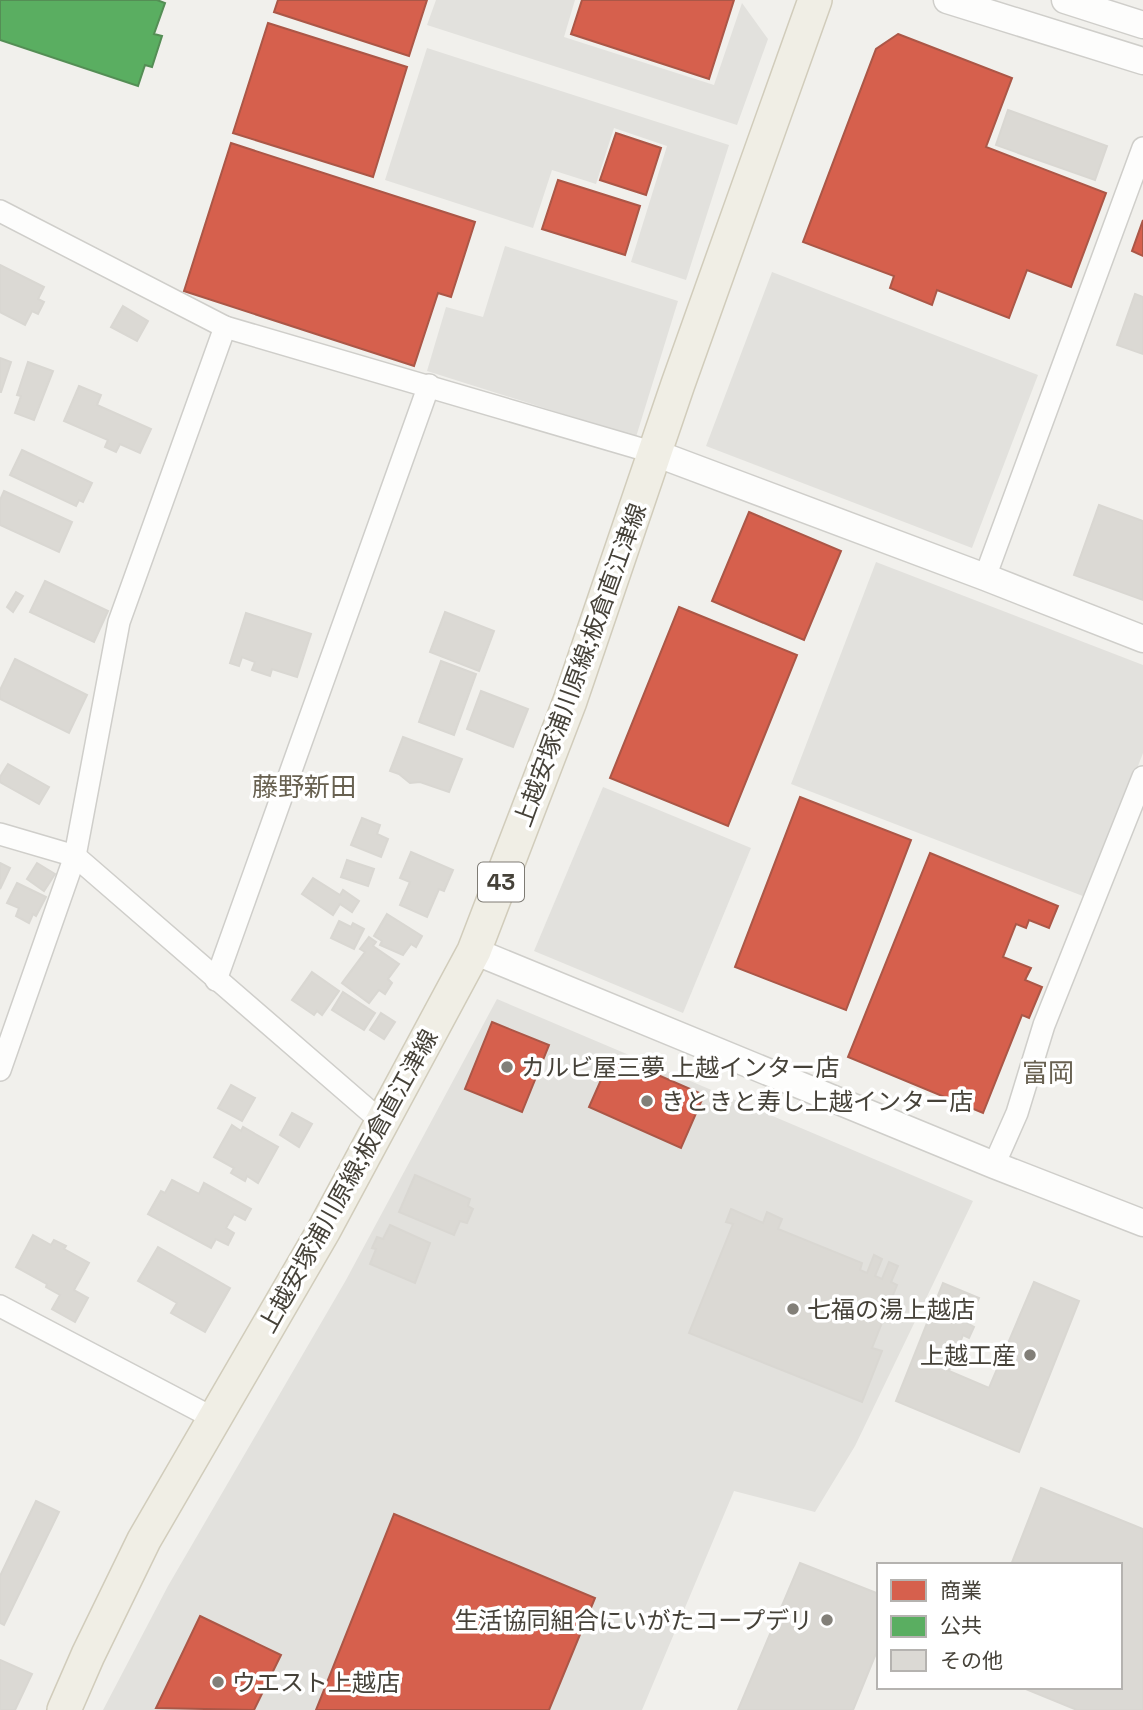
<svg xmlns="http://www.w3.org/2000/svg" width="1143" height="1710" font-family="'Space Grotesk','Noto Sans JP',sans-serif">
  <rect width="100%" height="100%" fill="#f1f0ec"/>
  <g fill="#e2e1dd">
    <polygon points="436,0 575,0 564,37 714,85 742,3 768,39 737,125 427,25"/>
    <polygon points="427,48 729,145 686,280 631,262 667,146 614,128 596,184 552,170 533,228 385,180"/>
    <polygon points="505,246 678,301 636,437 427,371 446,307 483,317"/>
    <polygon points="772,272 1038,375 972,548 706,446"/>
    <polygon points="876,562 1143,665 1143,753 1088,898 791,784"/>
    <polygon points="603,787 751,848 683,1013 534,951"/>
    <polygon points="497,999 973,1201 855,1446 815,1512 734,1491 642,1710 103,1710 168,1586 346,1280"/>
  </g>
  <g fill="#d6604d" stroke="#ab5747" stroke-width="2">
    <polygon points="278,0 427,0 409,56 274,12"/>
    <polygon points="582,0 734,0 709,79 571,34"/>
    <polygon points="268,23 407,67 373,177 233,133"/>
    <polygon points="898,34 1012,78 986,147 1106,193 1071,287 1027,270 1009,318 937,290 932,305 890,288 894,276 803,242 876,49"/>
    <polygon points="616,133 661,148 646,195 600,180"/>
    <polygon points="231,143 475,222 451,297 438,293 414,366 184,291"/>
    <polygon points="558,180 640,206 625,255 542,229"/>
    <polygon points="1143,220 1143,256 1132,251"/>
    <polygon points="749,512 841,551 804,640 712,601"/>
    <polygon points="679,607 797,655 728,826 610,778"/>
    <polygon points="800,797 911,840 846,1010 735,967"/>
    <polygon points="930,853 1058,906 1049,928 1029,920 1026,928 1016,924 1003,957 1031,968 1025,980 1042,987 1029,1018 1022,1015 983,1113 848,1057"/>
    <polygon points="492,1022 549,1045 522,1112 465,1089"/>
    <polygon points="612,1055 704,1095 681,1148 589,1107"/>
    <polygon points="394,1514 595,1598 549,1710 316,1710"/>
    <polygon points="200,1616 281,1655 254,1710 156,1708"/>
  </g>
  <polygon fill="#5aae61" stroke="#548e55" stroke-width="2" points="0,0 157,0 165,3 154,34 162,36 152,67 145,65 138,86 0,40"/>
  <g fill="#dbd9d4" stroke="#d9d7d2" stroke-width="2">
    <polygon points="1008,110 1107,146 1095,180 996,145"/>
    <polygon points="0,265 44,287 38,299 44,302 38,314 32,311 25,325 0,312"/>
    <polygon points="1135,294 1143,297 1143,354 1117,345"/>
    <polygon points="123,306 148,321 137,341 111,327"/>
    <polygon points="0,358 11,362 1,392 0,392"/>
    <polygon points="28,362 53,371 34,420 15,413 21,396 17,395"/>
    <polygon points="79,386 101,395 97,405 151,429 140,453 120,444 116,452 105,447 108,440 64,421"/>
    <polygon points="22,450 92,483 83,502 79,500 76,506 10,475"/>
    <polygon points="4,491 72,522 59,552 0,525 0,500"/>
    <polygon points="1099,505 1143,521 1143,600 1074,575"/>
    <polygon points="45,581 108,611 94,642 30,612"/>
    <polygon points="16,592 23,596 13,612 7,607"/>
    <polygon points="445,612 494,631 479,671 430,652"/>
    <polygon points="246,613 311,634 297,677 272,669 270,676 252,670 255,662 242,657 239,666 230,663"/>
    <polygon points="15,659 87,695 69,733 0,699 0,690"/>
    <polygon points="441,661 476,674 454,735 419,722"/>
    <polygon points="481,691 528,709 513,747 467,729"/>
    <polygon points="403,737 462,759 449,792 420,782 410,783 399,774 390,771"/>
    <polygon points="8,764 49,787 39,804 0,782 0,777"/>
    <polygon points="362,818 380,825 377,834 388,839 381,857 351,845"/>
    <polygon points="411,852 453,870 444,891 439,889 427,917 400,905 410,882 400,878"/>
    <polygon points="347,860 374,869 368,886 341,877"/>
    <polygon points="0,863 10,868 0,889"/>
    <polygon points="37,863 55,874 44,891 27,879"/>
    <polygon points="313,878 340,895 343,890 359,901 352,912 340,904 333,915 302,894"/>
    <polygon points="17,883 46,897 36,916 33,914 29,923 16,916 19,908 7,903"/>
    <polygon points="387,914 422,936 416,947 411,944 403,955 380,945 382,941 374,936"/>
    <polygon points="339,921 351,927 353,923 364,929 354,949 331,938"/>
    <polygon points="369,937 376,942 373,946 399,964 388,979 392,983 385,994 379,990 369,1003 342,983 365,952 360,949"/>
    <polygon points="312,972 339,991 322,1015 317,1011 314,1015 292,1000"/>
    <polygon points="343,992 375,1013 364,1030 332,1010"/>
    <polygon points="381,1013 395,1022 384,1039 370,1030"/>
    <polygon points="231,1085 255,1098 242,1121 218,1108"/>
    <polygon points="292,1113 312,1124 299,1147 280,1135"/>
    <polygon points="232,1125 241,1131 243,1127 278,1147 258,1183 247,1176 245,1181 231,1173 234,1168 214,1157"/>
    <polygon points="415,1175 470,1199 468,1206 473,1209 467,1223 460,1221 454,1235 399,1212"/>
    <polygon points="172,1180 199,1194 204,1183 251,1209 245,1220 234,1214 226,1228 234,1233 228,1245 216,1239 211,1248 148,1214 161,1191 165,1193"/>
    <polygon points="731,1209 763,1223 767,1212 782,1219 778,1229 862,1263 860,1270 867,1273 874,1255 882,1259 875,1276 882,1279 889,1262 898,1266 891,1282 897,1285 872,1348 882,1351 862,1402 689,1333 733,1224 726,1222"/>
    <polygon points="390,1225 430,1243 415,1283 370,1264 376,1249 372,1248 377,1237 383,1239"/>
    <polygon points="33,1235 51,1245 54,1240 66,1246 64,1249 89,1263 74,1290 88,1298 75,1322 52,1309 60,1295 46,1287 47,1284 16,1267"/>
    <polygon points="158,1247 230,1288 205,1332 171,1313 177,1303 138,1281"/>
    <polygon points="1034,1282 1079,1301 1019,1452 896,1401 943,1283 979,1298 967,1323 974,1327 969,1338 963,1335 949,1371 989,1388"/>
    <polygon points="1041,1488 1143,1529 1143,1710 1077,1710 1021,1687 1120,1687 1120,1565 1011,1565"/>
    <polygon points="36,1501 59,1512 4,1625 0,1623 0,1576"/>
    <polygon points="800,1563 879,1594 879,1646 853,1710 738,1710"/>
    <polygon points="0,1660 32,1674 15,1710 0,1710"/>
  </g>
  <g fill="none" stroke-linecap="round" stroke-linejoin="round">
    <defs>
      <g id="minor">
        <polyline points="0,211 225,327 655,453"/>
        <polyline points="985,577 1143,148"/>
        <polyline points="0,834 75,856 382,1122"/>
        <polyline points="216,980 429,385"/>
        <polyline points="0,1070 75,856 119,622 225,327"/>
        <polyline points="994,1165 1017,1113 1044,1025 1143,777"/>
        <polyline points="0,1306 215,1419"/>
      </g>
      <g id="tertiary">
        <polyline points="947,0 1143,61"/>
        <polyline points="1065,0 1143,25"/>
        <polyline points="655,453 985,577 1143,639"/>
        <polyline points="474,951 994,1165 1143,1223"/>
      </g>
      <polyline id="primary" points="64,1710 88,1655 144,1540 324,1230 474,951 570,701 678,384 815,0"/>
    </defs>
    <use href="#minor" stroke="#cfceca" stroke-width="24"/>
    <use href="#tertiary" stroke="#cfceca" stroke-width="29"/>
    <use href="#primary" stroke="#d1ccbb" stroke-width="36"/>
    <use href="#minor" stroke="#fdfdfc" stroke-width="21"/>
    <use href="#tertiary" stroke="#fdfdfc" stroke-width="26"/>
    <use href="#primary" stroke="#f0eee5" stroke-width="33"/>
  </g>
  <g fill="#827f78" stroke="#fff" stroke-width="2.5">
    <circle cx="507" cy="1067" r="7"/>
    <circle cx="647" cy="1101" r="7"/>
    <circle cx="793" cy="1309" r="7"/>
    <circle cx="1030" cy="1355" r="7"/>
    <circle cx="827" cy="1620" r="7"/>
    <circle cx="218" cy="1682" r="7"/>
  </g>
  <g text-anchor="middle" dominant-baseline="central" stroke-width="7" stroke-linejoin="round" paint-order="stroke">
    <rect fill="#fff" stroke="#7e7b74" stroke-width="2" x="478" y="862.5" width="46" height="39" rx="5"/>
    <g font-size="23" font-weight="bold" fill="#464239">
      <text x="501" y="882">43</text>
    </g>
    <g font-size="24" fill="#464239" stroke="#fff">
      <text transform="translate(580 665) rotate(-70)">上越安塚浦川原線;板倉直江津線</text>
      <text transform="translate(348 1181) rotate(-61)">上越安塚浦川原線;板倉直江津線</text>
    </g>
    <g font-size="24" fill="#464239" stroke="#fff" text-anchor="start">
      <text x="521" y="1067">カルビ屋三夢 上越インター店</text>
      <text x="661" y="1101">きときと寿し上越インター店</text>
      <text x="807" y="1309">七福の湯上越店</text>
      <text x="1016" y="1355" text-anchor="end">上越工産</text>
      <text x="813" y="1620" text-anchor="end">生活協同組合にいがたコープデリ</text>
      <text x="232" y="1682">ウエスト上越店</text>
    </g>
    <g font-size="26" fill="#686151" stroke="#fff">
      <text x="304" y="787">藤野新田</text>
      <text x="1048" y="1073">富岡</text>
    </g>
  </g>
  <rect x="877" y="1563" width="245" height="126" fill="#ffffff" stroke="#b5b3b0" stroke-width="2"/>
  <rect x="891" y="1580" width="35" height="21" fill="#d6604d" stroke="#b5b3b0" stroke-width="2"/>
  <text x="940" y="1598" font-size="21" fill="#464239">商業</text>
  <rect x="891" y="1616" width="35" height="21" fill="#5aae61" stroke="#b5b3b0" stroke-width="2"/>
  <text x="940" y="1633" font-size="21" fill="#464239">公共</text>
  <rect x="891" y="1650" width="35" height="21" fill="#dbd9d4" stroke="#b5b3b0" stroke-width="2"/>
  <text x="940" y="1668" font-size="21" fill="#464239">その他</text>
</svg>
